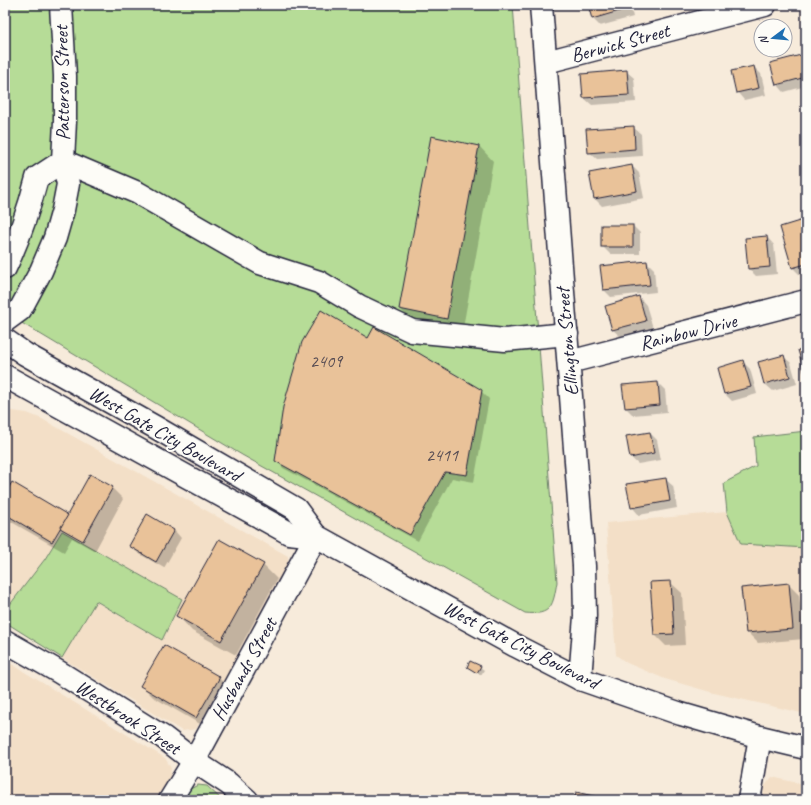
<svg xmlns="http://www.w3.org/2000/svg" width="811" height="805" font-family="Caveat,sans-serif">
  <rect width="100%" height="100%" fill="#f7ebdb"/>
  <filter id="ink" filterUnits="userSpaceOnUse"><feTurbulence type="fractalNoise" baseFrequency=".025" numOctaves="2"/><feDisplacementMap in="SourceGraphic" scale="8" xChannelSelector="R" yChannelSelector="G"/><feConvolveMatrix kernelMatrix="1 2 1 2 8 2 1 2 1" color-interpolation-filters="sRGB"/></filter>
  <g filter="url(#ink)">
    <g fill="#f3dfc7">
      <polygon points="5,410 27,413 42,419 288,556 288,567 196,729 182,731 62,658 95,601 162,640 181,599 62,531 45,559 5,611"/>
      <polygon points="727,512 741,544 806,548 806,714 714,693 665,679 627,663 616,655 606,523"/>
      <polygon points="5,660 165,758 171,768 170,776 157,800 5,800"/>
      <polygon points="772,777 806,785 806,800 763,800 764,787"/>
    </g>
    <g fill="#b6dc97" stroke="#6c7f69">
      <path d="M5 5H513L557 582C553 605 552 616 525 613L242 455 5 313Z"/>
      <polygon points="806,431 806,548 741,544 727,512 724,483 756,466 754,437"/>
      <polygon points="62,531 182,599 162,640 96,601 62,658 5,622 5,611 45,559"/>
      <polygon points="198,785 207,786 222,800 182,800 188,790"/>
    </g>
    <g fill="#0003">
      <polygon points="5,5 7,5 5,16"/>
      <polygon points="589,5 630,5 633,17 600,26 593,19"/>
      <polygon points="801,56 806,61 806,86 784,92 777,84"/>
      <polygon points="754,67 761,74 766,95 744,100 737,92"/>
      <polygon points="626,71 634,78 636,102 592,105 584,98"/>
      <polygon points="633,127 641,134 642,156 597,159 589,152"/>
      <polygon points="479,146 493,161 462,333 415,324 400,309"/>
      <polygon points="632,166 639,173 644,198 602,206 595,199"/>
      <polygon points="806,221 806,273 800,275 793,268"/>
      <polygon points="602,226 633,226 640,233 640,254 610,254 602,246"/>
      <polygon points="767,237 774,245 777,274 756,276 749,269"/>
      <polygon points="647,262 654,269 656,292 611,297 604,290"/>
      <polygon points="639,297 646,305 653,328 621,337 613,330 607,307"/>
      <polygon points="368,339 481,391 489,399 474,482 452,478 418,541 283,468 276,460"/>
      <polygon points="783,356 791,363 797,384 773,391 765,384"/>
      <polygon points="743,362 750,369 757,394 732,401 725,394 718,369"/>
      <polygon points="658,383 665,390 667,412 633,415 626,408"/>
      <polygon points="650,433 657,440 661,460 638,464 630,457"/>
      <polygon points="665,479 673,486 677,508 639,515 632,507"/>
      <polygon points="112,488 123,499 95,551 72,538 64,552 8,520 5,517 5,496 68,516"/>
      <polygon points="174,530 181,538 164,568 138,553 130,546"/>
      <polygon points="263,565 277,579 236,655 192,631 178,616"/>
      <polygon points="670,582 682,593 685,645 666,646 655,635"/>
      <polygon points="788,584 799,595 804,639 758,643 747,632"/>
      <polygon points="468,667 480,667 484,670 481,675"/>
      <polygon points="219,678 230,689 207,728 153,697 142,686"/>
    </g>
    <g fill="#e9c299" stroke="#22223b">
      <polygon points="588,5 625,5 626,9 592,19"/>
      <polygon points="801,55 806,77 776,85 770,63"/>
      <polygon points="754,66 759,88 736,93 731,71"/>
      <polygon points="627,70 629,95 583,98 581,74"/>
      <polygon points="634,126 635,149 588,153 586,129"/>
      <polygon points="431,136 479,146 447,319 399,309"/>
      <polygon points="632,165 637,191 594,199 589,173"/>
      <polygon points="806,219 806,264 792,268 780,227"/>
      <rect x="601" y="225" width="32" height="22"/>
      <polygon points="767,236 770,267 748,269 745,238"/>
      <polygon points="647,261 650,285 603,290 600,266"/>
      <polygon points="639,296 646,321 612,330 605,306"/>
      <polygon points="321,310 368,338 374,327 482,390 467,475 445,472 410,535 275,461 283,407 302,342"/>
      <polygon points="806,347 806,375 805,375 798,350"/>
      <polygon points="784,355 790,377 764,384 758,362"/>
      <polygon points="743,360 751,387 724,394 717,368"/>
      <polygon points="658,382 660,405 625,408 622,385"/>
      <polygon points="650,432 654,453 630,458 626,436"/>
      <polygon points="90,474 113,487 83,541 60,528"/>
      <polygon points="666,478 670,501 631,508 626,484"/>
      <polygon points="12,482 68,515 52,542 5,514 5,494"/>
      <polygon points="147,514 174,530 156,562 129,546"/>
      <polygon points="219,539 264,564 221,641 176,616"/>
      <polygon points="671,581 674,634 654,635 650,582"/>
      <polygon points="789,583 793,629 746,633 741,588"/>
      <polygon points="164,645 220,677 196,718 140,686"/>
      <polygon points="470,661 481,666 477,673 467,667"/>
      <polygon points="576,792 602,798 601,800 574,800"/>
    </g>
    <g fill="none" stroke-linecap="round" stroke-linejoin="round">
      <defs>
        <g id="minor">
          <polyline points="541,5 584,566 585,616 580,679"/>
          <polyline points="546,62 765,5"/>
          <polyline points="63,161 138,193 260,263 319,282 359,306 412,331 505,340 567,334"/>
          <path d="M5 268C19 239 29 209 37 178L63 161"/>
          <polyline points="5,321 20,310 41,271 55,238 63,210 68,184 63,161 65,121 65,76 61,5"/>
          <polyline points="569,362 806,301"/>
          <polyline points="5,641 59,672 163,737 194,761 229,784 247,800"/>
          <polyline points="170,800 194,761 316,536"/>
          <polyline points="749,800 760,737"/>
        </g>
        <g id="major">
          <polyline points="5,340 25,354 155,427 296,509 316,536"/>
          <polyline points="5,376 289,533 316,536 516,646 580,679 681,714 760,737 806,748"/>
        </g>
      </defs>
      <use href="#minor" stroke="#22223b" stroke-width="25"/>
      <use href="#major" stroke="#22223b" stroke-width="25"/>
      <use href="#minor" stroke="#fdfcf7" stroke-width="22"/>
      <use href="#major" stroke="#fdfcf7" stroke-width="22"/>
    </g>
  </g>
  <g text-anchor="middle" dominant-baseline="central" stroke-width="4" stroke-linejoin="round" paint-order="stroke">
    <g font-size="18" fill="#544a52">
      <text x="326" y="361">2409</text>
      <text x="442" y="455">2411</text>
    </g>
    <g font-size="20" fill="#22223b" stroke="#fdfcf7">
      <text transform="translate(620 43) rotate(-15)">Berwick Street</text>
      <text transform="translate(62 83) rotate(-91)">Patterson Street</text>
      <text transform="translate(688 332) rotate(-14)">Rainbow Drive</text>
      <text transform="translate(567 342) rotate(-95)">Ellington Street</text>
      <text transform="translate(165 434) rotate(30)">West Gate City Boulevard</text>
      <text transform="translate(521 645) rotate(27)">West Gate City Boulevard</text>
      <text transform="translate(244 669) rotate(-61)">Husbands Street</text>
      <text transform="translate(128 717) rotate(33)">Westbrook Street</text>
    </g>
  </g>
  <rect width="811" height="805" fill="none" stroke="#fdfcf7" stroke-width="20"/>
  <rect x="10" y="10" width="791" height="785" fill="none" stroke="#22223b" stroke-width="1.5" filter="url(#ink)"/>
  <g transform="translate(773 38) rotate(254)"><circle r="19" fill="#fdfcf7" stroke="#a5a5ac"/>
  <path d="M0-3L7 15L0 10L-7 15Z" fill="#1f6fb2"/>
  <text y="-6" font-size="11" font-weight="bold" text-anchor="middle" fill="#22223b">N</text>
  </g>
</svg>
